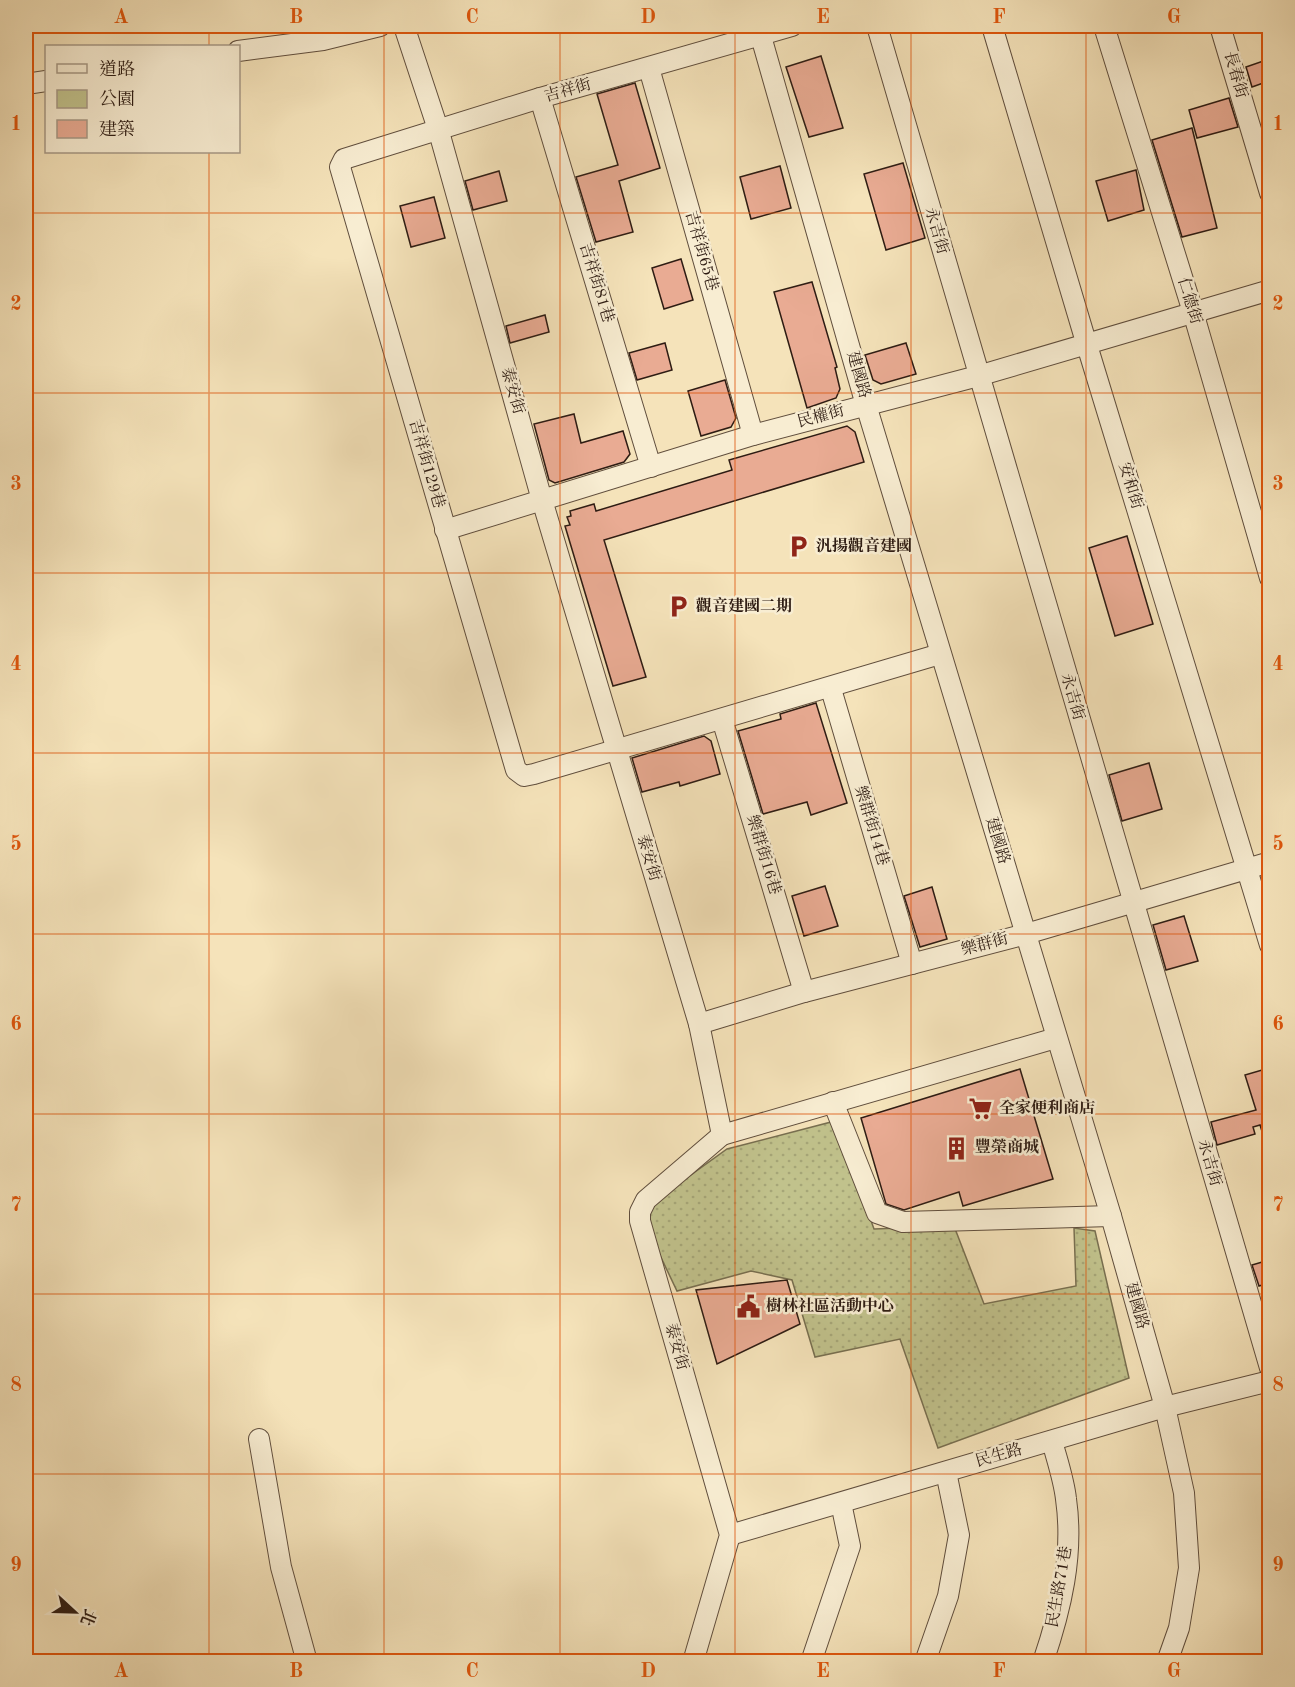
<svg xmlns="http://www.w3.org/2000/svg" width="1295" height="1687" font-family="'Old Standard TT','Noto Serif TC',serif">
  <defs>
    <pattern id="green-dots" width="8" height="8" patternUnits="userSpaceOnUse" patternTransform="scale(1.5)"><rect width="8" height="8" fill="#c1c28c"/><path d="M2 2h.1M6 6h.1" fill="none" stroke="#a6a678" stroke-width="1.8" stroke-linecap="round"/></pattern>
  </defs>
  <rect width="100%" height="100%" fill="#f5e3ba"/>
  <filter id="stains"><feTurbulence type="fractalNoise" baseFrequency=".00333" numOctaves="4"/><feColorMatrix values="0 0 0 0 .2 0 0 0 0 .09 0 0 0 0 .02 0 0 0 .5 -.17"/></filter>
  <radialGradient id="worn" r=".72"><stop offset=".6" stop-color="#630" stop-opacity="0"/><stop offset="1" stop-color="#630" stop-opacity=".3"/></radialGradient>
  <polygon fill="url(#green-dots)" stroke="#786f50" stroke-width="1.5" points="835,1121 874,1229 954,1226 984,1304 1076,1286 1074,1228 1095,1231 1129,1378 938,1448 900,1339 815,1357 792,1280 751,1271 677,1291 645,1224 652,1203 727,1149"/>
  <g fill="#e9ab93" stroke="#2e1c13" stroke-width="1.5">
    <polygon points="821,56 843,128 809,137 786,67"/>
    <polygon points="1269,59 1269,81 1252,87 1246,67"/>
    <polygon points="635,83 660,168 619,181 633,232 596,242 576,177 618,165 597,94"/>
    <polygon points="1229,98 1238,127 1197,138 1189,110"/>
    <polygon points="1192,128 1217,228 1182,237 1152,140"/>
    <polygon points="903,163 925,238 886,250 864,174"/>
    <polygon points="780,166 791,208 751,219 740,177"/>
    <polygon points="1136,170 1144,210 1108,221 1096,181"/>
    <polygon points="499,171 507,201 473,210 465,181"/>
    <polygon points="434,197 445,238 411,247 400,206"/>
    <polygon points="681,259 693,300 664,309 652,268"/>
    <polygon points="812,282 837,367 835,368 840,389 836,398 807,408 774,292"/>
    <polygon points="545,315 549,332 510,343 506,326"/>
    <polygon points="665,343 672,370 637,380 629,353"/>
    <polygon points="906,343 916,374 881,384 873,380 865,355"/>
    <polygon points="725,380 736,418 731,427 701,436 688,391"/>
    <polygon points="574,414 581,443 623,431 630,454 624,462 555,483 549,480 534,424"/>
    <polygon points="847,426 855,432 864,462 604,540 646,677 613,686 565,526 570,525 567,517 571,516 570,511 594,504 596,511 732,470 729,460"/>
    <polygon points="1127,536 1153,624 1115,636 1089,548"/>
    <polygon points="816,703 847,803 811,815 807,802 763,814 738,731 781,719 780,714"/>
    <polygon points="704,736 711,741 720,774 680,786 679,782 642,792 632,758"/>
    <polygon points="1149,763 1162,809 1122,821 1109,775"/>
    <polygon points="825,886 838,926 804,936 792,896"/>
    <polygon points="932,887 947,939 920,947 904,896"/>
    <polygon points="1184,916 1198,961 1166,970 1153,925"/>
    <polygon points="1269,1068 1269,1143 1266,1144 1260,1125 1253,1127 1255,1134 1217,1145 1211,1122 1256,1110 1245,1075"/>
    <polygon points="1020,1069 1053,1179 963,1206 959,1192 904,1210 886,1204 861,1118"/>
    <polygon points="1269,1260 1269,1283 1259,1286 1252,1265"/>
    <polygon points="787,1280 800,1324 717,1364 696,1290"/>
  </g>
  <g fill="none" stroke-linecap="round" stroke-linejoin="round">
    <defs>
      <g id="minor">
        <polyline points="404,26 439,132 542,500 699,1024 722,1135 646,1200 640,1212 640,1221 730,1535 693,1662"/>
        <polyline points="758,26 866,405 1111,1216 1165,1407 1184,1493 1189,1568 1179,1628 1167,1662"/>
        <polyline points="792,26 540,98 344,159 340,167 516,770 524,776 534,774 940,654"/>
        <polyline points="877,26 1270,1368"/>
        <polyline points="992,26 1086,342 1270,945"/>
        <polyline points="1104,26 1193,312 1270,578"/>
        <polyline points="1220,26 1270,193"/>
        <polyline points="238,51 323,40 380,26"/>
        <polyline points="649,68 753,435"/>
        <polyline points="26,84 46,81"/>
        <polyline points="540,98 651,467"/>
        <polyline points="445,530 753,435 978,376 1270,290"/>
        <polyline points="831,689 912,964"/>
        <polyline points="722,719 804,992"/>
        <polyline points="699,1024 804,992 1026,934 1270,862"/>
        <polyline points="833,1102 877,1213 903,1222 1111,1216"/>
        <polyline points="722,1135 1056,1038"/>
        <polyline points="259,1439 281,1567 307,1662"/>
        <polyline points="730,1535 1165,1407 1270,1381"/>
        <polyline points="811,1662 850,1546 841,1503"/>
        <polyline points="925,1662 948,1596 959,1535 946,1472"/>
        <path d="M1043 1662C1061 1609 1074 1555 1066 1499 1064 1480 1057 1460 1052 1441"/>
      </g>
    </defs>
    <use href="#minor" stroke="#604e3d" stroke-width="22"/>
    <use href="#minor" stroke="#f8edd2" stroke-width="20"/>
  </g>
  <path fill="none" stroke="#df560c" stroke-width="1.5" stroke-opacity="0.55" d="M209 26V46M384 26V1662M560 26V1662M735 26V1662M911 26V1662M1086 26V1662M209 152V1662M26 213H1270M26 393H1270M26 573H1270M26 753H1270M26 934H1270M26 1114H1270M26 1294H1270M26 1474H1270"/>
  <defs>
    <symbol id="parking-bare" viewBox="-9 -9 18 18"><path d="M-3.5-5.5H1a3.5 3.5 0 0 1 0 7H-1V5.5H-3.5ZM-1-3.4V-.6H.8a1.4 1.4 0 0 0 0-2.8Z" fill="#8f2418" stroke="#f8edd2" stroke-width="2.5" paint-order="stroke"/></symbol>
    <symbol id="supermarket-bare" viewBox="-9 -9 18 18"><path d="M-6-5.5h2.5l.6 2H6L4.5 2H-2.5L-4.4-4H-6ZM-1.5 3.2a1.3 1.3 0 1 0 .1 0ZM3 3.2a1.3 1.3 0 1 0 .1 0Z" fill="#8f2418" stroke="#f8edd2" stroke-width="2.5" paint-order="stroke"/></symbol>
    <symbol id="building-bare" viewBox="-9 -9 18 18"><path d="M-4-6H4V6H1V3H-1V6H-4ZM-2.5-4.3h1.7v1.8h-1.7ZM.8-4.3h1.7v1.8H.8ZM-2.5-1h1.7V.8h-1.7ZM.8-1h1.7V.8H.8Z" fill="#8f2418" stroke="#f8edd2" stroke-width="2.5" paint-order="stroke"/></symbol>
    <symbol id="civic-bare" viewBox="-9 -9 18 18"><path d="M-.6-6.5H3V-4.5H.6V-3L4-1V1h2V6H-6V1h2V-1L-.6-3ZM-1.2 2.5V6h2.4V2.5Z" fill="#8f2418" stroke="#f8edd2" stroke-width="2.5" paint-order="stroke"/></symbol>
  </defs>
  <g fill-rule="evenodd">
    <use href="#parking-bare" x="782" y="530" width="33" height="33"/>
    <use href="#parking-bare" x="662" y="590" width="33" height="33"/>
    <use href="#supermarket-bare" x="964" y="1092" width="33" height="33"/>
    <use href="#building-bare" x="940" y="1132" width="33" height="33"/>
    <use href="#civic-bare" x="732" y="1290" width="33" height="33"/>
  </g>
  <g text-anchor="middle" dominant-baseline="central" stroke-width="5" stroke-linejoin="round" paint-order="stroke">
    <g font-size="16" fill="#2e1c13" stroke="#f8edd2">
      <text transform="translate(1235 75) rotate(74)">長春街</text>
      <text transform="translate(568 91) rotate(-16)">吉祥街</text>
      <text transform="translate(936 231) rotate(74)">永吉街</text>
      <text transform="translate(701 251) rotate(74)">吉祥街65巷</text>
      <text transform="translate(596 283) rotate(73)">吉祥街81巷</text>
      <text transform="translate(1189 301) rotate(73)">仁德街</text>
      <text transform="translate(858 375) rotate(74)">建國路</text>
      <text transform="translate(512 391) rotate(74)">泰安街</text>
      <text transform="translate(821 417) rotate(-15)">民權街</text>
      <text transform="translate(426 464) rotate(74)">吉祥街129巷</text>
      <text transform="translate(1130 486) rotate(73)">安和街</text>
      <text transform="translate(1072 697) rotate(74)">永吉街</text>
      <text transform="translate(871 826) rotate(73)">樂群街14巷</text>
      <text transform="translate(997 841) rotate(73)">建國路</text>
      <text transform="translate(763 855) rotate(73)">樂群街16巷</text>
      <text transform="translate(648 858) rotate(73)">泰安街</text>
      <text transform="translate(985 945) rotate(-15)">樂群街</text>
      <text transform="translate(1209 1163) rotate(74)">永吉街</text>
      <text transform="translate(1136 1306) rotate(74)">建國路</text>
      <text transform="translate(676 1347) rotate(74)">泰安街</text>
      <text transform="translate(999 1456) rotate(-16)">民生路</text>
      <text transform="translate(1060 1587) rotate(-80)">民生路71巷</text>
    </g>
    <g font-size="16" font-weight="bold" fill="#2e1c13" stroke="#f8edd2" text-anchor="start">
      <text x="816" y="547">汎揚觀音建國</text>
      <text x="696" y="607">觀音建國二期</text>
      <text x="999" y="1109">全家便利商店</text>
      <text x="975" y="1148">豐榮商城</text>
      <text x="766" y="1307">樹林社區活動中心</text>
    </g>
  </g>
  <rect width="1295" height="1687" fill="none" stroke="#f5e3ba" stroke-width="66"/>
  <rect x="45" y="45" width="195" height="108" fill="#f8edd2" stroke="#a79986" stroke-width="1.5"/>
  <rect x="57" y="64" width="30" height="9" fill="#f8edd2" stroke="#a79986" stroke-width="1.5"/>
  <text x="99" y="75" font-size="18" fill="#2e1c13">道路</text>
  <rect x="57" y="90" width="30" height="18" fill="#c1c28c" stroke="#a79986" stroke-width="1.5"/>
  <text x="99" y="105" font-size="18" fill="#2e1c13">公園</text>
  <rect x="57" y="120" width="30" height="18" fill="#e9ab93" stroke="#a79986" stroke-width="1.5"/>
  <text x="99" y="135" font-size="18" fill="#2e1c13">建築</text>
  <g transform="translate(75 1612) rotate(112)" stroke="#f8edd2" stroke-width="4.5" paint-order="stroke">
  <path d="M0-4.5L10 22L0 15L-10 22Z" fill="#2e1c13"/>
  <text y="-9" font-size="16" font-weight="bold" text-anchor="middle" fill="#2e1c13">北</text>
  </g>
  <rect x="33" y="33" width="1229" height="1621" fill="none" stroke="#df560c" stroke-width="2"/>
  <g font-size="20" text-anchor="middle" font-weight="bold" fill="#df560c">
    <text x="121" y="23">A</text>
    <text x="296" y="23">B</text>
    <text x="472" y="23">C</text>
    <text x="648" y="23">D</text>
    <text x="823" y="23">E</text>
    <text x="999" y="23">F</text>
    <text x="1174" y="23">G</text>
    <text x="16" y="130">1</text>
    <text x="1278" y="130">1</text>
    <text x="16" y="310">2</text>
    <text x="1278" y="310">2</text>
    <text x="16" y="490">3</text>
    <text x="1278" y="490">3</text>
    <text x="16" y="670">4</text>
    <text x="1278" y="670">4</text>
    <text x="16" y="850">5</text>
    <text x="1278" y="850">5</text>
    <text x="16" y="1030">6</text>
    <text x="1278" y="1030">6</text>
    <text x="16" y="1211">7</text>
    <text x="1278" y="1211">7</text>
    <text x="16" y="1391">8</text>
    <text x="1278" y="1391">8</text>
    <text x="16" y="1571">9</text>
    <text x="1278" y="1571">9</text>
    <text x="121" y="1677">A</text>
    <text x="296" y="1677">B</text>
    <text x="472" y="1677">C</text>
    <text x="648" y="1677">D</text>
    <text x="823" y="1677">E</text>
    <text x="999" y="1677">F</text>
    <text x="1174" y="1677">G</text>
  </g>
  <rect width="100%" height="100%" filter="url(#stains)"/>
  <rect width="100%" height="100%" fill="url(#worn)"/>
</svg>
